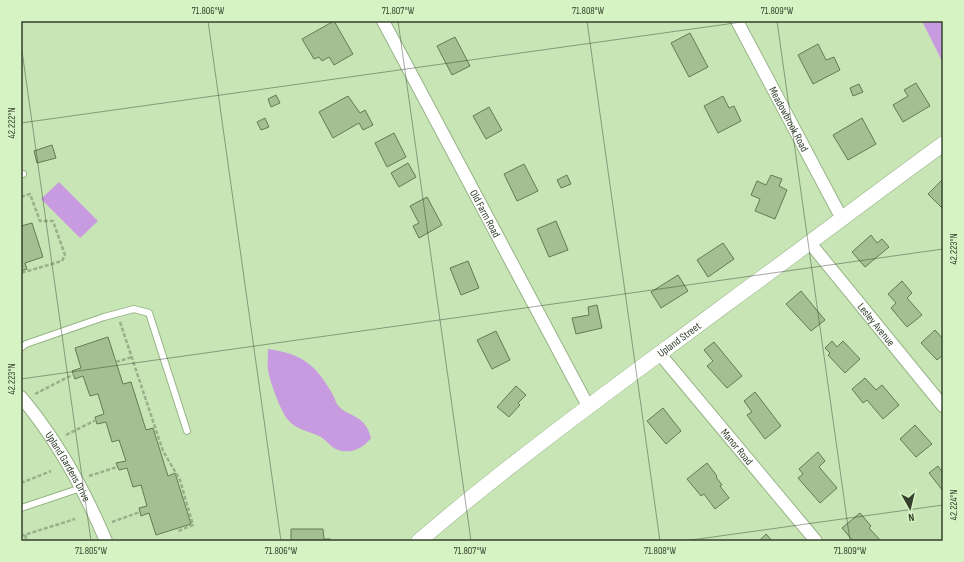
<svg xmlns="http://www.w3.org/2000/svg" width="964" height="562" font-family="'Sofia Sans Condensed',sans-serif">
  <rect width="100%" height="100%" fill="#c8e5b6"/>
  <g fill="#c89be0">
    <polygon points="922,21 943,21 943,63"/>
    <polygon points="59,182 98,221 80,238 41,199"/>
    <path d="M268 349C303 354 316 365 333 395 335 398 335 401 337 404 347 418 365 413 371 438 363 449 348 455 336 449 329 446 326 439 319 436 310 432 296 429 289 421 281 413 270 382 268 370 267 364 268 356 268 349Z"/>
  </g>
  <g fill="#a4c092" stroke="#627c51">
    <polygon points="334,21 353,54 334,65 329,57 322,61 319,57 314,59 302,39"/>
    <polygon points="690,33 708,67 689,77 671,43"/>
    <polygon points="455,37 470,66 452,75 437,46"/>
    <polygon points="818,44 826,60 834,57 840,70 813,84 798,55"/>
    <polygon points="916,83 930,106 903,122 893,105 908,96 904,90"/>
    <polygon points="859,84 863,92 853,96 850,88"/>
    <polygon points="276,95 280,103 271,107 268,99"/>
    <polygon points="348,96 360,113 365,110 373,125 363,130 359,123 333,138 319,112"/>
    <polygon points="723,96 729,108 734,106 741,121 718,133 704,106"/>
    <polygon points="489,107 502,130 486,139 473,116"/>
    <polygon points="265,118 269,127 261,130 257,122"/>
    <polygon points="862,118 876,144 848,160 833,135"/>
    <polygon points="394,133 406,157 387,167 375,143"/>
    <polygon points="52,145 56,158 37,163 34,151"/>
    <polygon points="408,163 416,177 399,187 391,173"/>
    <polygon points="524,164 538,191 517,201 504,174"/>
    <polygon points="567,175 571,184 561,188 557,180"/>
    <polygon points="771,175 782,179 779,186 787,190 775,219 755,211 760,199 751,195 757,181 766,185"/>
    <polygon points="943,179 943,209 928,194"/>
    <polygon points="427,197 442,225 419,238 413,226 419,223 410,206"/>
    <polygon points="556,221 568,250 549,257 537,229"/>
    <polygon points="32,223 43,257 25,263 27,269 21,271 21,226"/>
    <polygon points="871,235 877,243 882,239 889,247 865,267 852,252"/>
    <polygon points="723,243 734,259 708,277 697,260"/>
    <polygon points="468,261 479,288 461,295 450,268"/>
    <polygon points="678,275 688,291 661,308 651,292"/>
    <polygon points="902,281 912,293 907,298 922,315 907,327 891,308 896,303 888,294"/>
    <polygon points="801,291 825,320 811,331 786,304"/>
    <polygon points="597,305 602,328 576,334 572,318 589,315 588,307"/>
    <polygon points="935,330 943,339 943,355 937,360 921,343"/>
    <polygon points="496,331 510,360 492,369 477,340"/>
    <polygon points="108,337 123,384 131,382 146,430 153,428 168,476 175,473 191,524 156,535 149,513 141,516 139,508 147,506 141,485 133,487 127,468 119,470 116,463 126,461 119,440 112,442 106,422 97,424 95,417 104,414 98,394 90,396 83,376 75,379 72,371 81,368 75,348"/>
    <polygon points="832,341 837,347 843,341 860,359 845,373 828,355 830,353 825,348"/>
    <polygon points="714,342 742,376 727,388 707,366 713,361 704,350"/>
    <polygon points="865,378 876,390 882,385 899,405 883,419 867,400 863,403 852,389"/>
    <polygon points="516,386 526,395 518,403 520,405 509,417 497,407"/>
    <polygon points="755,392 781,426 765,439 747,415 752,412 744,401"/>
    <polygon points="663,408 681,431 666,444 647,421"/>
    <polygon points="915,425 932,444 916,457 900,439"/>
    <polygon points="818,452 825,461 819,467 837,488 820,503 798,478 803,474 799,469"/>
    <polygon points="707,463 717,476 716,477 722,485 720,486 729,498 715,509 704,494 701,496 687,479"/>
    <polygon points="938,466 943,473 943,491 929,473"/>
    <polygon points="860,513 871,526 869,528 881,541 853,541 842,528"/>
    <polygon points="291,529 323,529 324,539 330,539 330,541 291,541"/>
    <polygon points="766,534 772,541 759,541"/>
  </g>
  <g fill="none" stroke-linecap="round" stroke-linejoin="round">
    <defs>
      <g id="service">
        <polyline points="21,174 23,174"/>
        <polyline points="21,348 26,344 104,317 134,309 149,313 187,431"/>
        <polyline points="21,508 81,488"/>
      </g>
      <g id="minor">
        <path id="s1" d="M383 21 588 406"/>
        <path id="s2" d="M737 21 841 217"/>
        <path id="s3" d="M810 243 943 406"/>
        <path id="s4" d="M659 353 816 541"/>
        <path id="s5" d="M21 397C57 440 84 489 106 541"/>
      </g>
      <g id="tertiary">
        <path id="s6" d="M419 541C517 457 622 382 725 305 798 252 870 197 943 144"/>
      </g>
    </defs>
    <use href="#service" stroke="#98b487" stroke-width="8"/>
    <use href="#minor" stroke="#98b487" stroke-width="14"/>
    <use href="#tertiary" stroke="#98b487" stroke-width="16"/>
    <g stroke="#99b08a" stroke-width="2.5" stroke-dasharray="4 2" stroke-linecap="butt">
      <polyline points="21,197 30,194 40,221 53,221 65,255 62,261 21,273"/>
      <polyline points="120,322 163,451 180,480 193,525 178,531"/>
      <polyline points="116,362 132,357"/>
      <polyline points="35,394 74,374"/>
      <polyline points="66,435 96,420"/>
      <polyline points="89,476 117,467"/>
      <polyline points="21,483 51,471"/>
      <polyline points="112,522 140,512"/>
      <polyline points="25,535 27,541"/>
      <polyline points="21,536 75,519"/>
    </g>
    <use href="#service" stroke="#fff" stroke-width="6"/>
    <use href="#minor" stroke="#fff" stroke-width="12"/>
    <use href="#tertiary" stroke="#fff" stroke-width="15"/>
  </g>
  <path fill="none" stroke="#34402d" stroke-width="1" stroke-opacity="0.45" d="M208 21 281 541M398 21 471 541M587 21 660 541M777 21 850 541M21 44 91 541M21 123 749 21M21 379 943 249M684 541 943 505"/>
  <g text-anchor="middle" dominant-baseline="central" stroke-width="3.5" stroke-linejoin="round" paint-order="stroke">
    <g font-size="11" fill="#34402d" stroke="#d5f3c3">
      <text stroke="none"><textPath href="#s2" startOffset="111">Meadowbrook Road</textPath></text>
      <text stroke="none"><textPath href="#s1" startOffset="218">Old Farm Road</textPath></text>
      <text stroke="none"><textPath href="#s3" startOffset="105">Lesley Avenue</textPath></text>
      <text stroke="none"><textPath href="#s6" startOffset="329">Upland Street</textPath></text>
      <text stroke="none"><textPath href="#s4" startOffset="122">Manor Road</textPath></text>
      <text stroke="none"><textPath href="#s5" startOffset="84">Upland Gardens Drive</textPath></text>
    </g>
  </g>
  <rect width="964" height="562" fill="none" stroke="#d5f3c3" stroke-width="44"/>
  <g transform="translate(910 508) rotate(172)" stroke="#d5f3c3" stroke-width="3" paint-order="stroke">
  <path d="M0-3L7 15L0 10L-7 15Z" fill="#34402d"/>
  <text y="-6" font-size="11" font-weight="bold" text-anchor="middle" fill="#34402d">N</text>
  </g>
  <rect x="22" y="22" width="920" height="518" fill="none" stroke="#34402d" stroke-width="1.5"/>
  <g font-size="10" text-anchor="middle" fill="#34402d">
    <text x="208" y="14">71.806°W</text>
    <text x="398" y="14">71.807°W</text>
    <text x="588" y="14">71.808°W</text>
    <text x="777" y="14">71.809°W</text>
    <text transform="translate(11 123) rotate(-90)" y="4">42.222°N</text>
    <text transform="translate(953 249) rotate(-90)" y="4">42.223°N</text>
    <text transform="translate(11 379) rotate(-90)" y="4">42.223°N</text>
    <text transform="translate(953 505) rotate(-90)" y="4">42.224°N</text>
    <text x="91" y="554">71.805°W</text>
    <text x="281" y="554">71.806°W</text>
    <text x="470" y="554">71.807°W</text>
    <text x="660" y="554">71.808°W</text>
    <text x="850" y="554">71.809°W</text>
  </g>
</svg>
